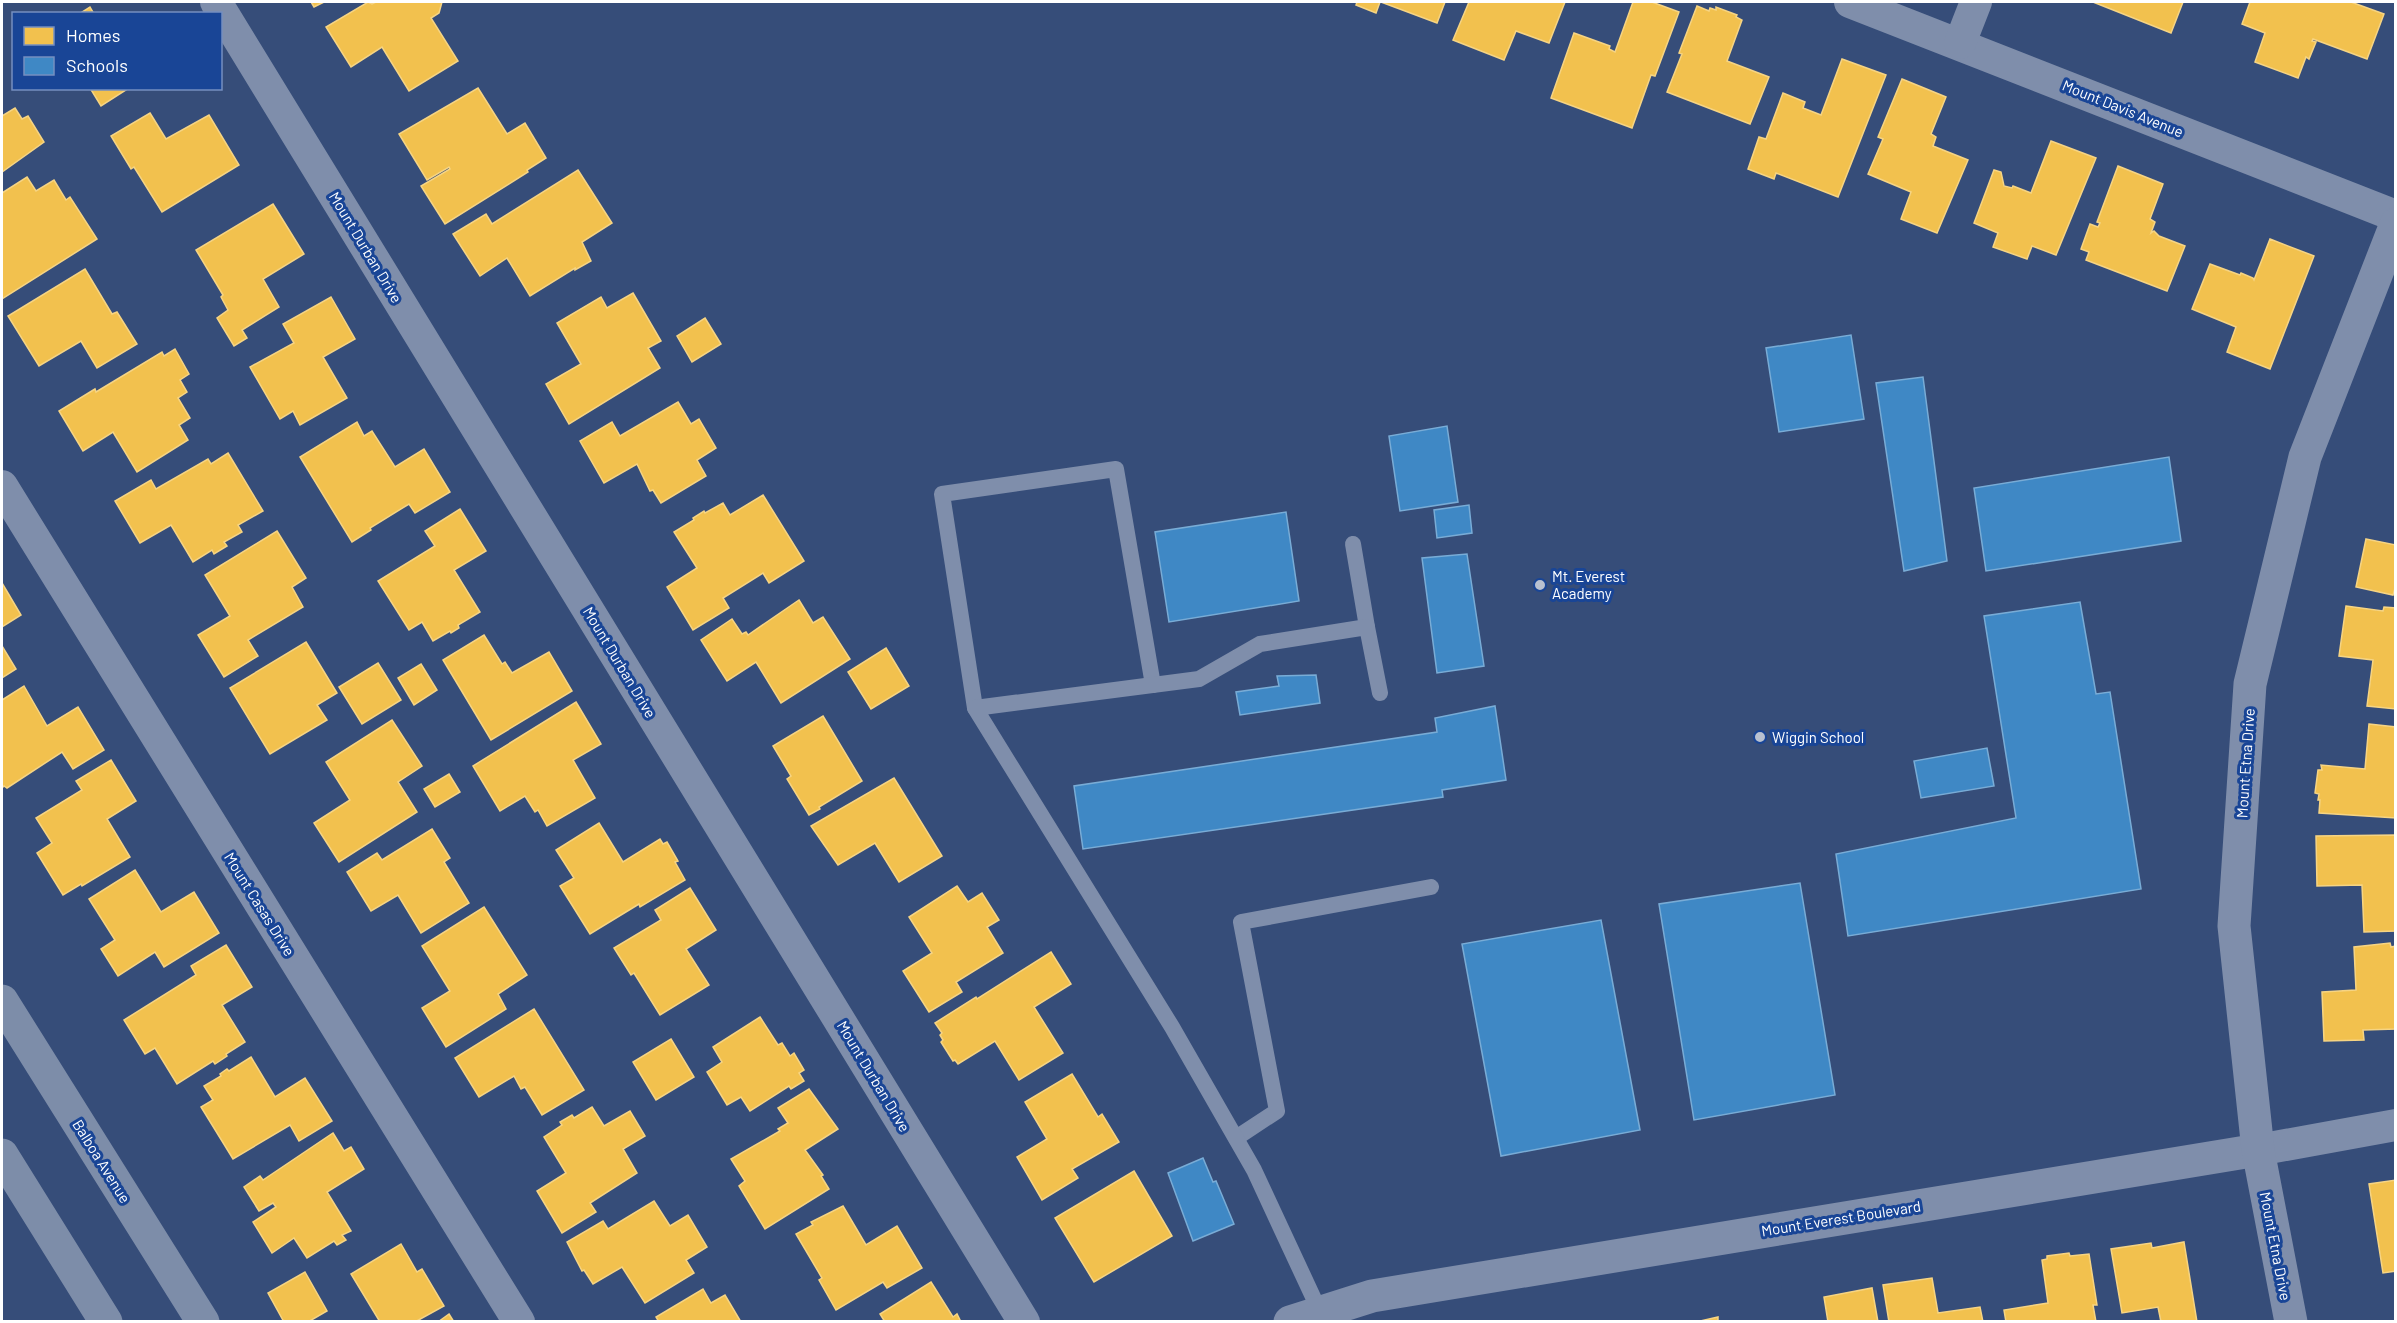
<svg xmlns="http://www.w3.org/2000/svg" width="2397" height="1323" font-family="Barlow,sans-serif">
  <rect width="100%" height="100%" fill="#364d79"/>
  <g fill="#f2c14e" stroke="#f6d483" stroke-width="1.5">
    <polygon points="311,2 324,2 314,7"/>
    <polygon points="368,2 372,4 376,2 442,2 439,13 431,18 458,61 409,91 382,47 351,67 326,27"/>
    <polygon points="1357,2 1380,2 1376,13 1356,5"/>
    <polygon points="1381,2 1445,2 1437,23"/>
    <polygon points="1469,2 1565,2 1549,43 1516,31 1504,60 1453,40"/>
    <polygon points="1633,2 1652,2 1679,12 1655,76 1651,75 1632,128 1551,98 1574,33 1610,46 1609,49 1615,52"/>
    <polygon points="2093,2 2183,2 2171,33"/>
    <polygon points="2250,2 2351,2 2384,14 2367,59 2313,39 2312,41 2316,42 2309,59 2306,57 2298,78 2255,62 2265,33 2242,24"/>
    <polygon points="1697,6 1709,11 1710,8 1716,10 1716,7 1737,15 1736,17 1742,20 1727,61 1769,77 1750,124 1667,92 1682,54 1679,53"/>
    <polygon points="90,7 94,14 79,14"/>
    <polygon points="1842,59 1886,75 1838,197 1776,173 1774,179 1748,169 1759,137 1766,139 1783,93 1805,102 1803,108 1821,115"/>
    <polygon points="1902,79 1946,97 1931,134 1936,137 1933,146 1968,160 1937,233 1901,219 1911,192 1868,174 1883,139 1878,137"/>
    <polygon points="90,88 129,88 101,106"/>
    <polygon points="478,88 507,134 525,123 546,158 527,170 528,172 445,224 421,186 450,169 449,167 427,180 399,134"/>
    <polygon points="15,108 22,119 28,116 44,142 2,172 2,116"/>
    <polygon points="150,113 166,139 209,115 239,165 162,212 134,167 131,169 111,136"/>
    <polygon points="2051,141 2096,158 2056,255 2032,246 2027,259 1993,247 1998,233 1974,223 1994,170 2001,172 2004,186 2012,188 2013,186 2031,193"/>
    <polygon points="2118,166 2163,184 2150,219 2155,222 2151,233 2154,231 2159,236 2185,246 2167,291 2086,260 2089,252 2081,249 2090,224 2098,227 2100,223 2097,222"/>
    <polygon points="578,170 612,223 582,242 591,261 575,270 575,268 530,296 507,258 480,276 453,234 486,214 492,224"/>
    <polygon points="27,177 36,191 54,180 66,200 70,197 97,239 2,299 2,193"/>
    <polygon points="273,204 304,254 263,279 279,307 242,330 247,338 234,346 217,318 228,310 221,297 223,295 196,250"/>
    <polygon points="2270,239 2314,256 2270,369 2227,352 2236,327 2192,309 2210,264 2240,275 2241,273 2253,278 2254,280"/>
    <polygon points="85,269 112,314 117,312 137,344 97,368 81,341 39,366 8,316"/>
    <polygon points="633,293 661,341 648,348 660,368 569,424 546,384 581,364 557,323 601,297 607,308"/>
    <polygon points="331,297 355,339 323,357 347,398 300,425 293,411 280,419 250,367 294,343 283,324"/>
    <polygon points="705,318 721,344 692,362 677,336"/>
    <polygon points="175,349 189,374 180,380 187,392 178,398 190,418 179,425 188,440 137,472 113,432 83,451 59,411 95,389 96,392 162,352 164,356"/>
    <polygon points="678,402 691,424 699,419 716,448 697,460 706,476 661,503 653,490 650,491 637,464 604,483 580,441 612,422 620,436"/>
    <polygon points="357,422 364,436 372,431 395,467 424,449 450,492 415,513 409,504 370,528 371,530 352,542 300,457"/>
    <polygon points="228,453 263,511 238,525 242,532 224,542 227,546 214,554 212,550 193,562 171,525 140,543 115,501 151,480 156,489 208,459 211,464"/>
    <polygon points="763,495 804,561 769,583 763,573 723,598 729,608 693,630 667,587 697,568 674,532 694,520 693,518 704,511 705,513 723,503 730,515"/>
    <polygon points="460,509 486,551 454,570 480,612 458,625 459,628 451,633 450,631 433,641 422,622 409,630 378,581 435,546 425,531"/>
    <polygon points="277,531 306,578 292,587 303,607 248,640 258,656 224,677 198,635 230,616 205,575"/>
    <polygon points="2366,539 2396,545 2396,585 2393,595 2356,587"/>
    <polygon points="2,583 21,615 2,627"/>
    <polygon points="799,600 813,623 823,617 850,659 781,703 756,662 727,681 701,640 732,619 742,634 746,632 748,635"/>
    <polygon points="2346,606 2383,611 2384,607 2396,608 2396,709 2367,706 2373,660 2339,656"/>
    <polygon points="484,635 502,664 505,662 512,673 549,652 572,691 491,740 443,660"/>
    <polygon points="306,642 337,693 317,705 327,720 270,754 230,688"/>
    <polygon points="2,646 16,669 2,678"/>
    <polygon points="886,648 909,686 871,709 848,672"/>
    <polygon points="378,663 401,700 362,724 339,687"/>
    <polygon points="421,664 437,690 414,705 398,678"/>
    <polygon points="24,686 47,726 78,707 104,750 73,769 62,752 7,788 4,786 2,788 2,700"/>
    <polygon points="576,702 601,744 573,760 595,798 547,826 538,810 535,812 525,796 500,811 473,766"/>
    <polygon points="823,716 862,781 819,807 820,809 809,815 787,779 791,776 773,746"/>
    <polygon points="392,720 422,766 398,782 417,812 339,862 314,823 350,800 326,762"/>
    <polygon points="2369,724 2396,727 2396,818 2319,813 2320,800 2318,800 2319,794 2315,793 2318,770 2322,770 2321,765 2365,769"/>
    <polygon points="111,760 136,801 107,819 130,857 82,886 81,884 63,895 37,853 52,843 36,818 82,790 76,781"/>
    <polygon points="449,774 460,792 435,807 424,789"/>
    <polygon points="894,778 942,856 899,882 875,843 838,865 811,826"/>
    <polygon points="599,823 623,862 660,839 663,844 667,842 678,861 675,862 685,880 640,907 639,904 590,934 560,886 574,878 556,850"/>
    <polygon points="432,829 450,858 444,862 469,903 421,933 398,895 371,911 347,872 377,853 382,860"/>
    <polygon points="2396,835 2396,931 2364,932 2362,885 2317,886 2316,836"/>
    <polygon points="135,870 161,912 194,892 219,933 164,967 155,952 118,976 101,949 115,940 89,899"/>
    <polygon points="957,886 968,902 982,893 999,920 987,927 1003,953 956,982 962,992 929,1012 903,971 932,953 909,917"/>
    <polygon points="690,888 716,930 686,949 709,985 660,1015 634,973 631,975 614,948 661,920 655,910"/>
    <polygon points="484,907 527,975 498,994 506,1009 446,1047 422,1008 450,991 422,946"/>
    <polygon points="2390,943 2391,947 2396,946 2396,1029 2363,1030 2364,1040 2324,1041 2322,992 2356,990 2354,947"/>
    <polygon points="226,945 252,987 222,1005 245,1042 226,1054 227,1056 215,1064 213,1061 177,1084 155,1048 145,1054 124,1020 196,975 191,966"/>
    <polygon points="1051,952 1071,984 1034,1007 1063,1053 1019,1080 995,1041 958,1064 955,1060 953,1061 941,1042 943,1040 940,1035 942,1033 935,1023 976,997 977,999"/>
    <polygon points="534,1009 584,1090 542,1115 525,1087 521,1089 514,1076 479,1097 455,1058"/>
    <polygon points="760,1017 778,1045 782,1043 790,1056 794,1053 804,1070 799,1073 804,1081 791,1089 789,1086 750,1111 741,1097 727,1105 707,1072 722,1062 713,1047"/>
    <polygon points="671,1039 694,1077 656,1100 633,1062"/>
    <polygon points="251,1057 275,1097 305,1078 332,1121 299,1141 290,1125 233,1159 201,1107 213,1100 204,1086 221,1076 220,1074 227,1069 229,1071"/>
    <polygon points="1072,1074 1098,1117 1102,1114 1119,1142 1072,1169 1078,1178 1042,1200 1017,1157 1047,1139 1025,1102"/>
    <polygon points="809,1089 838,1129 805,1150 823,1175 821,1176 829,1189 765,1229 739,1186 745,1181 731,1159 780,1131 778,1129 788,1123 778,1108"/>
    <polygon points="592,1107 604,1126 630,1111 645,1136 623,1149 637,1173 590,1203 596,1212 562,1233 537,1191 566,1173 544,1137 562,1125 560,1122 572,1115 574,1118"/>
    <polygon points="333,1133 344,1151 351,1147 364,1169 327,1192 351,1231 342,1235 346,1240 337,1245 334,1241 307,1258 294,1238 272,1253 253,1222 276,1207 273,1203 259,1211 244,1187 260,1176 263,1180"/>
    <polygon points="1134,1171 1172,1236 1094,1282 1055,1218"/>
    <polygon points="2396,1180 2396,1271 2383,1273 2369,1184"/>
    <polygon points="654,1201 670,1226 688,1215 707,1247 686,1260 694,1273 645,1303 622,1267 593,1284 584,1270 582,1271 567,1242 603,1221 608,1229"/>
    <polygon points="843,1206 866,1245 897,1226 922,1268 887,1288 883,1282 836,1310 819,1280 822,1278 796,1234 813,1225 811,1222"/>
    <polygon points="2184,1242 2197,1322 2161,1322 2158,1307 2122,1313 2111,1249 2151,1243 2152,1248"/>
    <polygon points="401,1244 417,1272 422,1269 444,1306 415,1322 380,1322 351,1274"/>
    <polygon points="2069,1253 2070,1256 2089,1254 2097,1305 2093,1305 2096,1322 2006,1322 2004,1310 2048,1303 2042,1260 2047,1259 2047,1256"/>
    <polygon points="305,1272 327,1311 308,1322 284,1322 268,1293"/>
    <polygon points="1932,1278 1938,1313 1980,1307 1983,1322 1889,1322 1883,1285"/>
    <polygon points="931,1282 953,1317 957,1314 961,1322 885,1322 880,1314"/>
    <polygon points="1872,1288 1878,1322 1828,1322 1824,1297"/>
    <polygon points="703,1289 711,1303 725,1295 741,1322 659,1322 656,1317"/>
    <polygon points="449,1314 454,1322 438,1322"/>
    <polygon points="1718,1317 1718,1322 1696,1322"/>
  </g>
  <g fill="#3f88c5" stroke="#79acd6" stroke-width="1.5">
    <polygon points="1851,335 1864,419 1779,432 1766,348"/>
    <polygon points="1923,377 1947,561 1904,571 1876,383"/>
    <polygon points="1447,426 1458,502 1400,511 1389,436"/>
    <polygon points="2169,457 2181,541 1986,571 1974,488"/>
    <polygon points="1469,505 1472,533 1437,538 1434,510"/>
    <polygon points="1286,512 1299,601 1169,622 1155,532"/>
    <polygon points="1467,554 1484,666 1437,673 1422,558"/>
    <polygon points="2080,602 2096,694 2110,692 2141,889 1848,936 1836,854 2016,818 1984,616"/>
    <polygon points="1316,675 1320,703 1240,715 1236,692 1279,686 1277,676"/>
    <polygon points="1495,706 1506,780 1442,790 1443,797 1083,849 1074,786 1437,732 1435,718"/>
    <polygon points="1987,748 1994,786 1921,798 1914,761"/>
    <polygon points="1800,883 1835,1095 1694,1120 1659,904"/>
    <polygon points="1601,920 1640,1130 1501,1156 1462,944"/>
    <polygon points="1203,1158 1213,1182 1216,1181 1234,1224 1193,1241 1168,1173"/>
  </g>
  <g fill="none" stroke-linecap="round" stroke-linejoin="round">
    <g stroke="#7f8eab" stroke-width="16">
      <polyline points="1353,544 1367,627"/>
      <polyline points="975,708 942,494 1116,469 1153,685"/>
      <polyline points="1236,1138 1277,1111 1241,922 1431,887"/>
      <polyline points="1320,1312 1254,1170 1172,1027 975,708 1199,679 1260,644 1367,627 1380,693"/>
    </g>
    <g stroke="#7f8eab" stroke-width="32">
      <polyline points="216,2 1024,1322"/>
      <polyline points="1850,2 2396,216"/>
      <polyline points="1960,43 1976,2"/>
      <polyline points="2,486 519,1322"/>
      <polyline points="2258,1150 2396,1125"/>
    </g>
    <g stroke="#7f8eab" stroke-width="33">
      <polyline points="1290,1322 1372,1296 2258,1150"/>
      <polyline points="2291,1322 2258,1150 2234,926 2250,684 2305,457 2396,224"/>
    </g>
    <g stroke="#7d8da9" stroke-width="33">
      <polyline points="2,1001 203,1322"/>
      <polyline points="2,1155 106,1322"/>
    </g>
  </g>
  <g fill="#b9c1d0" stroke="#194596" stroke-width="2">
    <circle cx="1540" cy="585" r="6"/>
    <circle cx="1760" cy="737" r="6"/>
  </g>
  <g text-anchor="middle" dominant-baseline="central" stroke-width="6" stroke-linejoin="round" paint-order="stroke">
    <g font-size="15" fill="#fff" stroke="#194596">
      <text transform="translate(2123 108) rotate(22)">Mount Davis Avenue</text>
      <text transform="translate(366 247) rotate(59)">Mount Durban Drive</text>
      <text transform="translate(620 662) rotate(59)">Mount Durban Drive</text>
      <text transform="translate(2245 763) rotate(-86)">Mount Etna Drive</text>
      <text transform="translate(260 904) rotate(58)">Mount Casas Drive</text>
      <text transform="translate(874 1076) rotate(59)">Mount Durban Drive</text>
      <text transform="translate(102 1161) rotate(58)">Balboa Avenue</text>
      <text transform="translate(1841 1218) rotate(-9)">Mount Everest Boulevard</text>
      <text transform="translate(2276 1246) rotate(79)">Mount Etna Drive</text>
    </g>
    <g font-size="15" fill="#fff" stroke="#194596" text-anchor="start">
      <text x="1552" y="576">Mt. Everest<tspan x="1552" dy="17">Academy</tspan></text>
      <text x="1772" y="737">Wiggin School</text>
    </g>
  </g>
  <rect width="2397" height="1323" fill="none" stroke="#ffffff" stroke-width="6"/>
  <rect x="12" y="12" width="210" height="78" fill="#194596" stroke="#758fc0" stroke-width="1.5"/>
  <rect x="24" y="27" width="30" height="18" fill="#f2c14e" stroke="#758fc0" stroke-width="1.5"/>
  <text x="66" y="42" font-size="18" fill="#ffffff">Homes</text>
  <rect x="24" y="57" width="30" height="18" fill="#3f88c5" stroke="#758fc0" stroke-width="1.5"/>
  <text x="66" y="72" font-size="18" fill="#ffffff">Schools</text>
</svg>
